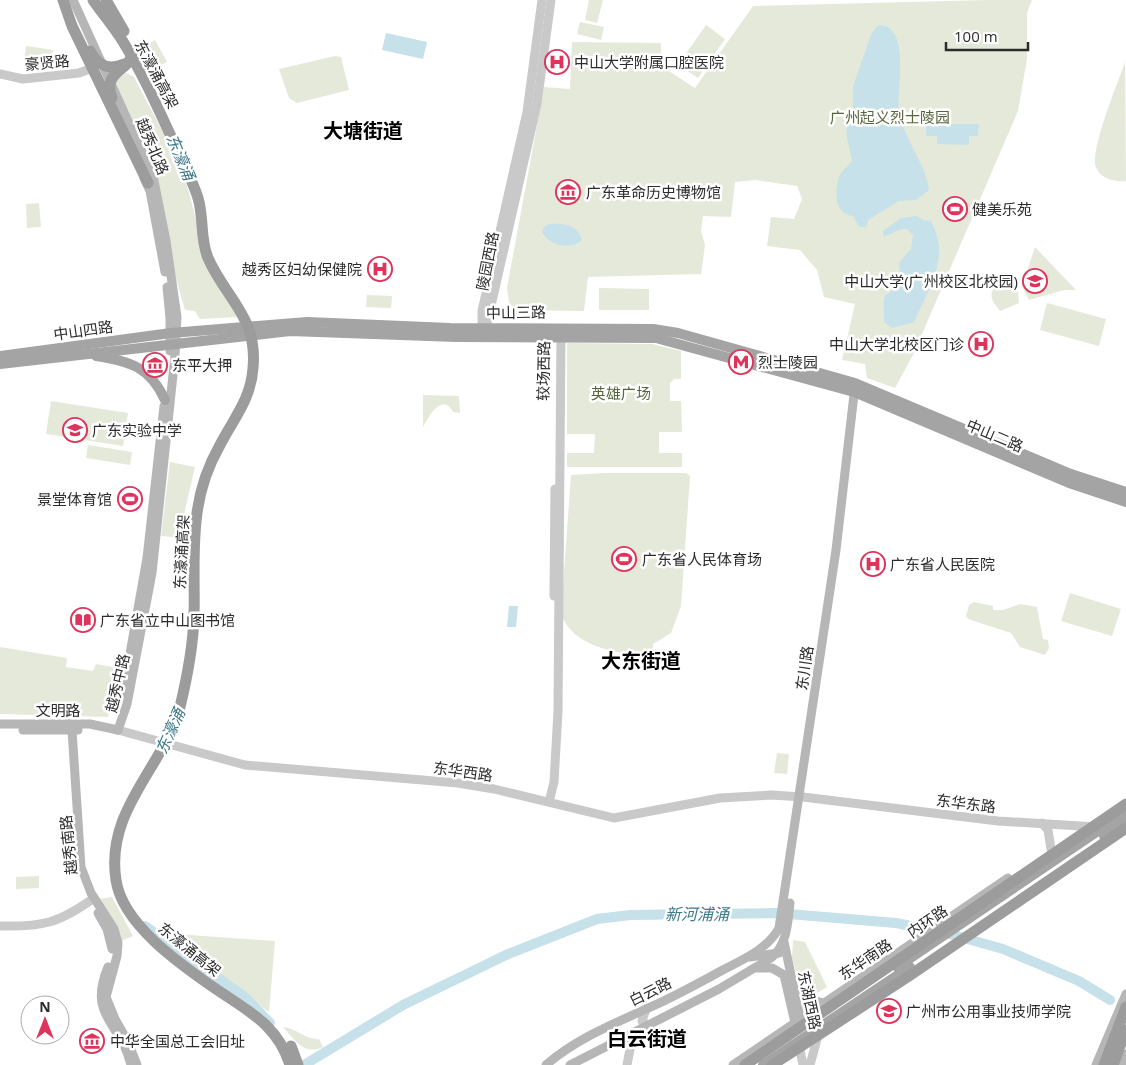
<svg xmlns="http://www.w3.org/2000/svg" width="1126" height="1065" font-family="'Open Sans','Noto Sans SC',sans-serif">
  <rect width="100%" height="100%" fill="#fff"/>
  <g fill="#e5e9da">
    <polygon points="589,0 603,0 597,23 585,20"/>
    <polygon points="987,0 1032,0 1027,13 1027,59 1018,111 913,355 895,388 867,378 865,364 842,360 855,304 824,297 817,270 800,250 767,246 771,217 794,219 802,199 797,186 755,180 735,182 731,217 703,216 701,231 705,245 701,274 588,277 584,311 510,310 507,288 544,87 570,89 572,42 661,43 661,66 695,88 753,6"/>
    <polygon points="580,22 604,27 601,40 577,34"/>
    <polygon points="706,25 725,39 698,78 678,65"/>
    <polygon points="155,40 167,62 154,69 142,48"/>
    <polygon points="26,46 53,50 50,65 24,61"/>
    <polygon points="335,56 341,57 349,90 297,103 289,98 279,69"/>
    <path d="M1125 62 1126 181C1115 182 1100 179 1096 167 1090 149 1118 83 1125 62Z"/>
    <path d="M127 73 134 77 179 163 188 189 198 228 239 317 200 319 195 311 185 310 173 269 160 203 157 174 115 89C115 80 119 77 127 73Z"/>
    <polygon points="39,203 41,227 27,228 26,204"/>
    <polygon points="1035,247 1076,290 1064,290 1029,300 1022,286"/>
    <path d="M1005 284 1014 292 1018 291 1019 303 1000 311C994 303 987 296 995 287Z"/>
    <polygon points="599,288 649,289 649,310 599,310"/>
    <polygon points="367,295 392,296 391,308 366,307"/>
    <polygon points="1047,303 1106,319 1099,346 1040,330"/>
    <polygon points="567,343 652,344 681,351 681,379 674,379 670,383 670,401 681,401 682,432 659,432 659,453 682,453 682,467 567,467 567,453 594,453 595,434 567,434"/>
    <path d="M423 395 459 396 460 413 453 412C442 391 428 418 423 427Z"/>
    <polygon points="51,401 128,413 123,446 46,434"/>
    <polygon points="88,445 132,452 130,465 86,458"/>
    <polygon points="170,462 195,467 185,510 183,538 161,536"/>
    <path d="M605 473H686L690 476 681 606 671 633 653 644V657C622 653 574 650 561 614L571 475Z"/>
    <polygon points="1070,593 1121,609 1112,636 1061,621"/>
    <polygon points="974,602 993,606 993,610 1003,610 1020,604 1037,607 1043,639 1048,640 1049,648 1045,655 1020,647 1011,633 968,619 966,616 969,605"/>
    <polygon points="0,647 67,658 66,667 93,671 96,664 118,668 108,717 0,714"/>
    <polygon points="777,753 789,754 787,774 774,773"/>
    <polygon points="39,876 39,888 16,889 16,877"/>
    <polygon points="112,897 133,936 121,941 97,899"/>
    <polygon points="176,934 275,941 269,1012 175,944"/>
    <polygon points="793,940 805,942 827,987 814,995 800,986 792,958"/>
    <path d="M283 1027C297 1028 305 1040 319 1039L323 1047C304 1056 295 1040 283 1027Z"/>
  </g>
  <g fill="#c6e1e9">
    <path d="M878 25C911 24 897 88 899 108 902 138 927 165 929 190L916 200 899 201 868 220 866 227H859L853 216C835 214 834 193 839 177 841 171 848 166 852 161 850 143 840 129 853 115V86L871 35Z"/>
    <polygon points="386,33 427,42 423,59 382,50"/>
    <polygon points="926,124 979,124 978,136 969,136 969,145 937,144 937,136 926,136"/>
    <path d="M917 216 923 220 931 221C951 258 929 288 914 322L892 328 884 322C885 312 882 304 885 295L891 292 894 284 901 281 899 263 911 249 913 235 907 229C897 228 891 236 883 236V231L901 218Z"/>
    <path d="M550 224C564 223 578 225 582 240 572 251 546 245 542 231L545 226Z"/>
    <polygon points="509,606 518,606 516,627 507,627"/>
  </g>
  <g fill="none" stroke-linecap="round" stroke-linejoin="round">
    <g stroke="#c6e1e9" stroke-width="10">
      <polyline points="145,926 245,997 270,1023"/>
      <polyline points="304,1065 403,1005 506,955 597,919 630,915 777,913 896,923 946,933 1003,949 1079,981 1110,1000"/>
    </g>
    <g stroke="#c9c9c9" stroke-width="9">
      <polyline points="0,74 23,79 79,73 95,67"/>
      <polyline points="485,332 537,104 551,0"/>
      <polyline points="482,335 482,311 527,112 542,0"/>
      <polyline points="554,596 555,489"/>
      <polyline points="118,730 245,765 458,783 494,789 614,818 720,798 771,795 803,797 998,821 1096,827"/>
      <polyline points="549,802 554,782 558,711 561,332"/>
      <polyline points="1042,823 1048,830 1051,849"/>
      <path d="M0 926C43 927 59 923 94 898"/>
      <polyline points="646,1009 642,1021 648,1026"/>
      <polyline points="800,1050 803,1065"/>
      <polyline points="627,1065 633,1033"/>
      <polyline points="810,1065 817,1039"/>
    </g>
    <g stroke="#b6b6b6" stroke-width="9">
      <polyline points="73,0 153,176 166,241 177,317 175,356 152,573 127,704 118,730"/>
      <polyline points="144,178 150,191 165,272"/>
      <polyline points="167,287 170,318 170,351"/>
      <polyline points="123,693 147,558 164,406"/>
      <polyline points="0,724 90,724 118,730"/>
      <polyline points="69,724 72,730 81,867 91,893 114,929 118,943 117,956 106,997 115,1019 128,1042 137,1065"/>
      <polyline points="23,730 78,730"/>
      <polyline points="98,913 107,929 112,949"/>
      <polyline points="784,942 801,1022"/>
      <polyline points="750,957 779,953"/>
      <path d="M108 967C87 1017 121 1022 131 1065"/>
      <polyline points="758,968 772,968 784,975 796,1027"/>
      <polyline points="795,989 806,998 823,1003"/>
      <path d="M546 1065C576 1039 611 1025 646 1009 672 998 697 984 721 971 742 960 768 949 779 928L836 550 855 386"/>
      <path d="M570 1065 719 989 771 958C787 946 788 922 790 903"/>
      <polyline points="733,1065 1008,878"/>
      <polyline points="1096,1065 1126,994"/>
      <polyline points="1122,1065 1126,1054"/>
    </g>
    <g stroke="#a4a4a4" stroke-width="10">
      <polyline points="0,356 171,333 307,322 450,328 653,329 678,333 855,383 1071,474 1126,492"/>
      <path d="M96 356C130 361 150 367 165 400"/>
      <polyline points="0,364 290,331 456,337 656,338 854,392 1069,483 1126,502"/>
      <polyline points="1104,836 1126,821"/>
      <polyline points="897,967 1126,812"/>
      <polyline points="763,1065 910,967"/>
    </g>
    <g stroke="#9c9c9c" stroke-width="11">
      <polyline points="63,0 72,26 148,183"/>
      <path d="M93 0C102 13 113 26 122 40 142 72 158 108 174 143 182 161 192 179 198 198 204 218 200 239 208 258 226 299 258 317 253 368 251 399 234 418 220 445 208 466 200 490 197 513 192 548 195 582 194 617 193 647 187 678 180 707 163 768 105 810 116 880 122 924 181 965 216 989 248 1011 278 1025 290 1065"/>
      <polyline points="106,0 124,31"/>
      <path d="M90 51C97 65 109 71 124 64"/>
      <path d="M112 98C101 70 133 71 132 51"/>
      <polyline points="291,1046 298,1065"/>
      <polyline points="745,1065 1126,804"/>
      <polyline points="772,1065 906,978 1126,828"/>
      <polyline points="1104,1065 1126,1007"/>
      <polyline points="1113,1065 1126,1030"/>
    </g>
  </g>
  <defs>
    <symbol id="hospital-ring" viewBox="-11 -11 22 22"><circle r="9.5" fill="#fff" stroke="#de335b" stroke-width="1.5"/><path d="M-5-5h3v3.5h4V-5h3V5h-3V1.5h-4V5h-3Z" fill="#de335b"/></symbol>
    <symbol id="museum-ring" viewBox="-11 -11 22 22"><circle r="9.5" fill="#fff" stroke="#de335b" stroke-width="1.5"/><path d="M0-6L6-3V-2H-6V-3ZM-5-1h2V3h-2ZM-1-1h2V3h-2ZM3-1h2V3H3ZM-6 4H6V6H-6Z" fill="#de335b"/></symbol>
    <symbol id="stadium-ring" viewBox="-11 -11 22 22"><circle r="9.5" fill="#fff" stroke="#de335b" stroke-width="1.5"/><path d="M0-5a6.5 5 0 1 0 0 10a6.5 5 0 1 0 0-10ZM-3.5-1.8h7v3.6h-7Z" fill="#de335b"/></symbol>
    <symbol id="university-ring" viewBox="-11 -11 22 22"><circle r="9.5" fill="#fff" stroke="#de335b" stroke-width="1.5"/><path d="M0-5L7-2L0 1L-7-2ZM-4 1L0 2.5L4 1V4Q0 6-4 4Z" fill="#de335b"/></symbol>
    <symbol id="metro-ring" viewBox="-11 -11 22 22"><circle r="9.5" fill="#fff" stroke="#de335b" stroke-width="1.5"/><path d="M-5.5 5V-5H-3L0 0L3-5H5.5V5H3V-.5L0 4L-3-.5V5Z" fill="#de335b"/></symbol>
    <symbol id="school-ring" viewBox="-11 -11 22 22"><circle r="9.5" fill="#fff" stroke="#de335b" stroke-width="1.5"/><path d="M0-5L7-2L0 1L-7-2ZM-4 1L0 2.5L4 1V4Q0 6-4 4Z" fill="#de335b"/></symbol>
    <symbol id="library-ring" viewBox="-11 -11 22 22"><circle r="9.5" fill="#fff" stroke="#de335b" stroke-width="1.5"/><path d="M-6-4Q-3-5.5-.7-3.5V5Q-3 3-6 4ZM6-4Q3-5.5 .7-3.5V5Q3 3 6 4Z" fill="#de335b"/></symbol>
  </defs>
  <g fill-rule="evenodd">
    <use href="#hospital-ring" x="543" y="48" width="28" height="28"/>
    <use href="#museum-ring" x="554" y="178" width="28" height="28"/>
    <use href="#stadium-ring" x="941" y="195" width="28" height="28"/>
    <use href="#hospital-ring" x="366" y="255" width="28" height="28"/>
    <use href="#university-ring" x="1021" y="267" width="28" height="28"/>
    <use href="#hospital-ring" x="967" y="330" width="28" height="28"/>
    <use href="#metro-ring" x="727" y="348" width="28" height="28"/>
    <use href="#museum-ring" x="141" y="351" width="28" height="28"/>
    <use href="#school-ring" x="61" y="416" width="28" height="28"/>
    <use href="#stadium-ring" x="116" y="485" width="28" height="28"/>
    <use href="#stadium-ring" x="610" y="545" width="28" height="28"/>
    <use href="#hospital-ring" x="859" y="550" width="28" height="28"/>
    <use href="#library-ring" x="69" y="606" width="28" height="28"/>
    <use href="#university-ring" x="875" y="997" width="28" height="28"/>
    <use href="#museum-ring" x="78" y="1027" width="28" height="28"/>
  </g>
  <g text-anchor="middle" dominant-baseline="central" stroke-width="5" stroke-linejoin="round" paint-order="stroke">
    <g font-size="15" fill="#2c2c2c" stroke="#fff">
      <text transform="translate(47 62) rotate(-5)">豪贤路</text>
      <text transform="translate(157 74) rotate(62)">东濠涌高架</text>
      <text transform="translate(153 146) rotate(67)">越秀北路</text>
      <text transform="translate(487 261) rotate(-79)">陵园西路</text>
      <text transform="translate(516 312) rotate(-1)">中山三路</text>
      <text transform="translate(83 330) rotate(-8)">中山四路</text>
      <text transform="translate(543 371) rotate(-89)">较场西路</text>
      <text transform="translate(995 435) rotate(23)">中山二路</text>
      <text transform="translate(181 552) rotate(-87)">东濠涌高架</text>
      <text transform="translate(804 668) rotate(-82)">东川路</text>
      <text transform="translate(117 683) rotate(-77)">越秀中路</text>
      <text x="58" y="710">文明路</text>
      <text transform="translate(463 771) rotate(8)">东华西路</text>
      <text transform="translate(966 803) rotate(7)">东华东路</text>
      <text transform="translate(68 845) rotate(-96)">越秀南路</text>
      <text transform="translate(927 921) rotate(-34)">内环路</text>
      <text transform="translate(190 949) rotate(39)">东濠涌高架</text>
      <text transform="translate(865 959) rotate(-34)">东华南路</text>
      <text transform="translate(650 991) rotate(-26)">白云路</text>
      <text transform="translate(810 1000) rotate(78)">东湖西路</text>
    </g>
    <g font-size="15" fill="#2c2c2c" stroke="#fff" text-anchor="start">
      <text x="574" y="62">中山大学附属口腔医院</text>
      <text x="586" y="192">广东革命历史博物馆</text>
      <text x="972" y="209">健美乐苑</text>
      <text x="362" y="269" text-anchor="end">越秀区妇幼保健院</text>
      <text x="1018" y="281" text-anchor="end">中山大学(广州校区北校园)</text>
      <text x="964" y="344" text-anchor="end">中山大学北校区门诊</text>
      <text x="758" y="362">烈士陵园</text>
      <text x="172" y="365">东平大押</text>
      <text x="92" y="430">广东实验中学</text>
      <text x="112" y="499" text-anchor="end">景堂体育馆</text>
      <text x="642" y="559">广东省人民体育场</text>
      <text x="890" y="564">广东省人民医院</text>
      <text x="100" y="620">广东省立中山图书馆</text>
      <text x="906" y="1011">广州市公用事业技师学院</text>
      <text x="110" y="1041">中华全国总工会旧址</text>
    </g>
    <g font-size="15" fill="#56653c" stroke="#fff">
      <text x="890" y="117">广州起义烈士陵园</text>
      <text x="621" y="393">英雄广场</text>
    </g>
    <g font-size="16" font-style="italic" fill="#3e798a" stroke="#fff">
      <text transform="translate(181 157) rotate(67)">东濠涌</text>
      <text transform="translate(170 731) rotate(-66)">东濠涌</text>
      <text x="697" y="914">新河浦涌</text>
    </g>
    <g font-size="20" font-weight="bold" fill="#000" stroke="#fff">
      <text x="363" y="130">大塘街道</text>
      <text x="641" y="660">大东街道</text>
      <text x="647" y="1038">白云街道</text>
    </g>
  </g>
  <g transform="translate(45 1020)"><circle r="24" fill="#ffffff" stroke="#ababab"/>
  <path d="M0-4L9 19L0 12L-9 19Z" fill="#de335b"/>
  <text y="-8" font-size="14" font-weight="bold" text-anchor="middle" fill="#2c2c2c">N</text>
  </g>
  <path d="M946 42v8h82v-8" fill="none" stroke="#2c2c2c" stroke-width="2.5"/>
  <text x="954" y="42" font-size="15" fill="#2c2c2c" stroke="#ffffff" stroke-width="4" paint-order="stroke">100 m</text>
</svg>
